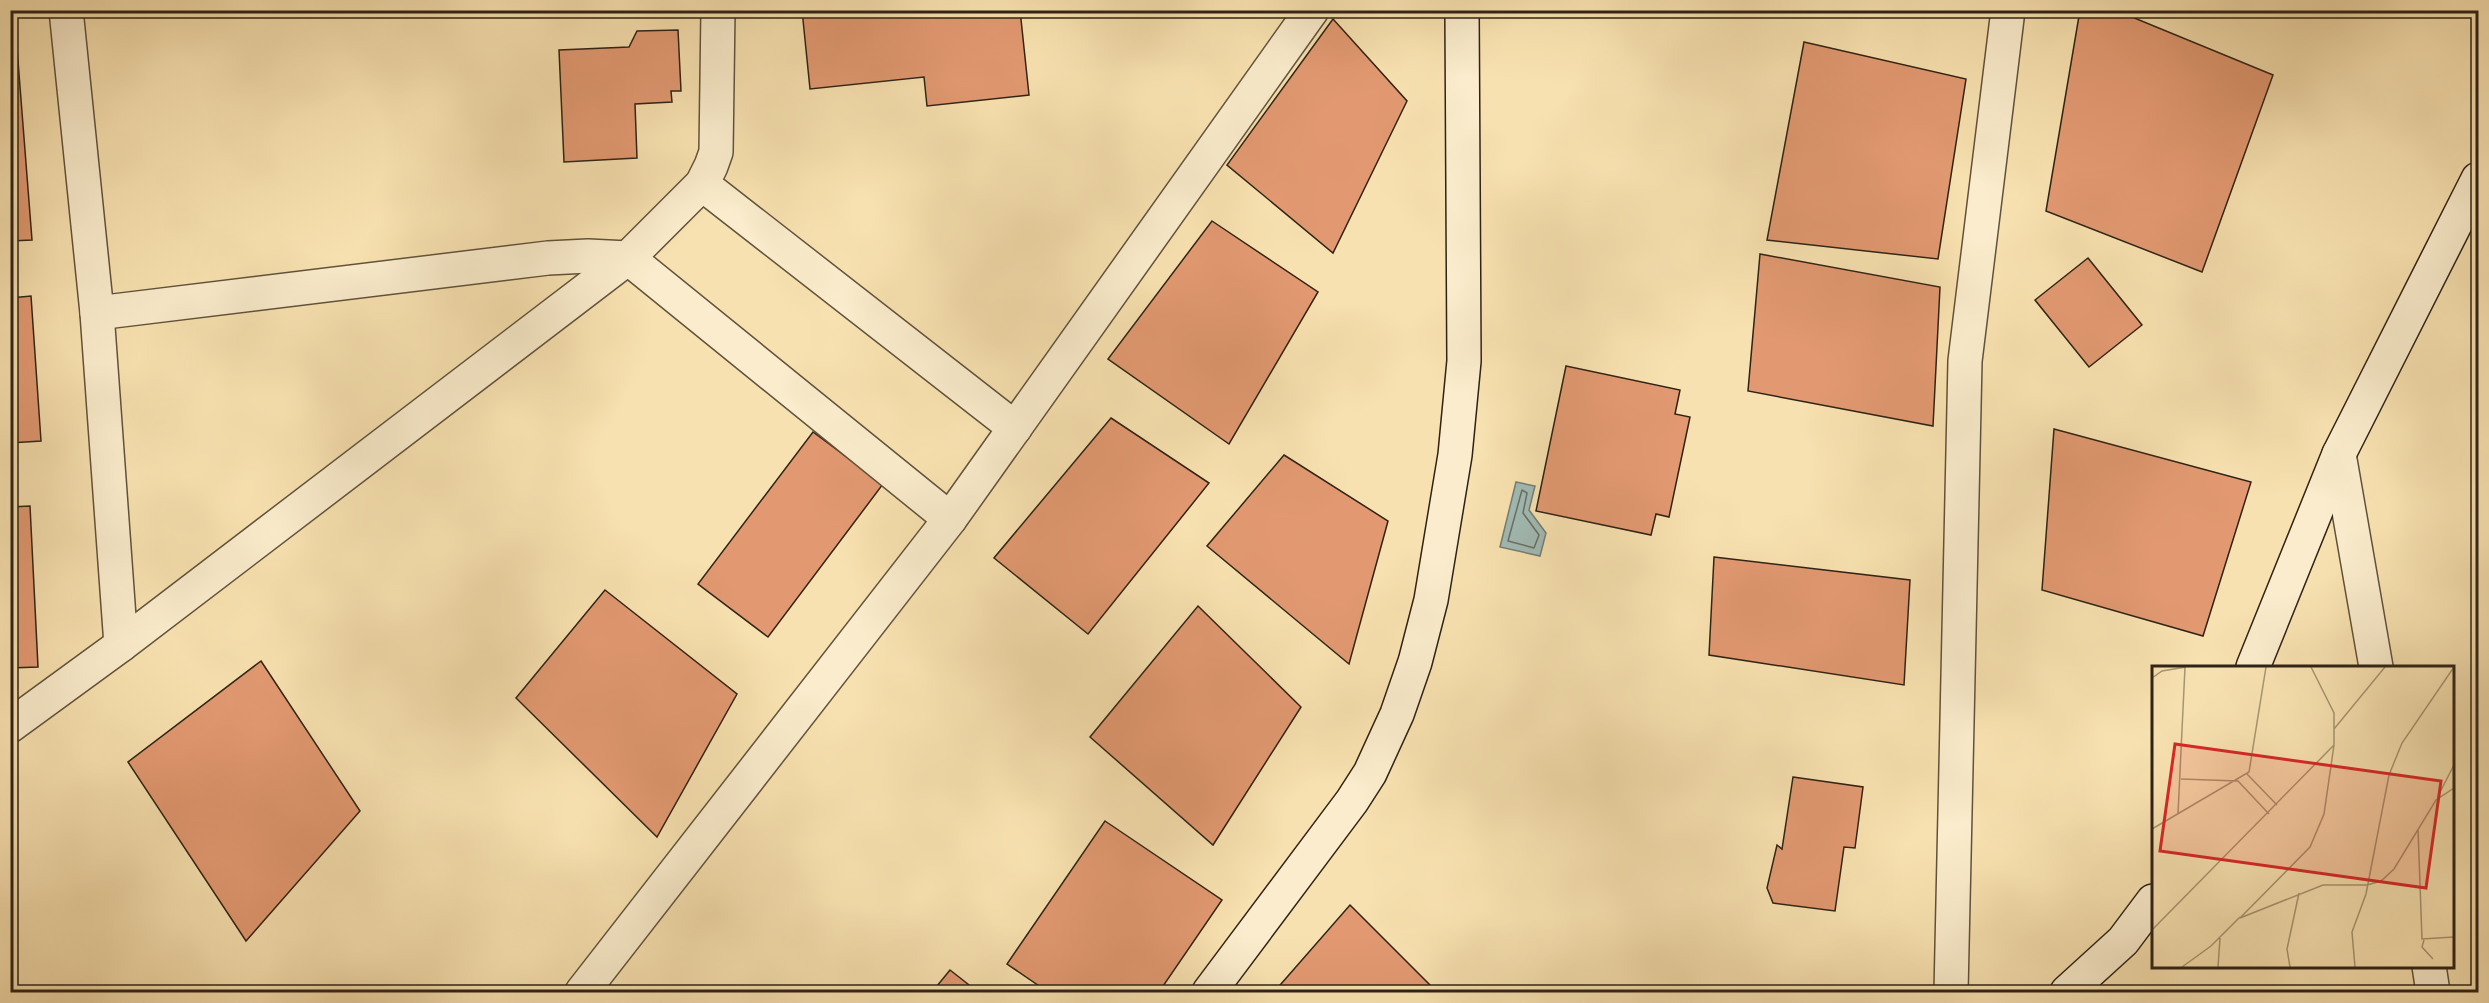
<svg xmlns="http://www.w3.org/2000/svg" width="2489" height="1003" font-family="Cardo,serif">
  <rect width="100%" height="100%" fill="#f8e1b0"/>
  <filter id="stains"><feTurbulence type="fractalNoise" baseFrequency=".00333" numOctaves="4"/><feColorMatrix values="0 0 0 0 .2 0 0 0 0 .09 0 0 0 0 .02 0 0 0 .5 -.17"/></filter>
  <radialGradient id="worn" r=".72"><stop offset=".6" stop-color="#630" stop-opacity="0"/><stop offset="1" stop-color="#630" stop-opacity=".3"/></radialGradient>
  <polygon fill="#a1bbb5" stroke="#737e75" stroke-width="1.5" points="1516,482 1535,486 1529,510 1546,533 1540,556 1500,547"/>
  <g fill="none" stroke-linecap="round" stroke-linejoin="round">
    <polygon stroke="#686f66" stroke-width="1.5" points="1522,490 1527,493 1523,513 1539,535 1534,548 1508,541"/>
  </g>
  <g fill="#e29971" stroke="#2e2316" stroke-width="1.5">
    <polygon points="10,10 14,10 32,240 10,241"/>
    <polygon points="802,10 1020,10 1029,95 927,106 924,77 810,89"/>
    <polygon points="2080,10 2115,10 2273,75 2202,272 2046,211"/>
    <polygon points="1333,19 1407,101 1333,253 1227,165"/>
    <polygon points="678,30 681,91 671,91 672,102 635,104 637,158 564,162 559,50 629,47 637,31"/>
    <polygon points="1804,42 1966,79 1938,259 1767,240"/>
    <polygon points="1212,221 1318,292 1229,444 1108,359"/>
    <polygon points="1760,254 1940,287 1933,426 1748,391"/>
    <polygon points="2088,258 2142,325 2089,367 2035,300"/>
    <polygon points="31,296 41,441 10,443 10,298"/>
    <polygon points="1566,366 1680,390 1675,414 1690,417 1669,517 1656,514 1651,535 1536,511"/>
    <polygon points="1111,418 1209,483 1088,634 994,558"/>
    <polygon points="2054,429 2251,482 2203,636 2042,590"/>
    <polygon points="813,432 883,484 768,637 698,584"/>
    <polygon points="1284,455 1388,521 1349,664 1207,546"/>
    <polygon points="30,506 38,667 10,668 10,507"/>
    <polygon points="1714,557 1910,580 1904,685 1709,655"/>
    <polygon points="605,590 737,694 657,837 516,698"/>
    <polygon points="1198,606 1301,707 1213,845 1090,737"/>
    <polygon points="261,661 360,811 246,941 128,762"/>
    <polygon points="1793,777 1863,787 1855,848 1844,847 1835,911 1773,903 1767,888 1777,845 1782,849"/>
    <polygon points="1105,821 1222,900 1159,992 1048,992 1007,964"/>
    <polygon points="1350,905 1437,992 1274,992"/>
    <polygon points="950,970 978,992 932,992"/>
  </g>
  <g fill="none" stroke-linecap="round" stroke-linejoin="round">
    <defs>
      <g id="street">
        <polyline points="66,10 97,313 121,645"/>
        <polyline points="702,184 1015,428"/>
        <polyline points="97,313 548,258 588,256 628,258 950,519"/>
        <polyline points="2339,454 2376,667"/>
        <polyline points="10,726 121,645 628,258 702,184 711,166 716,152 718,10"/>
        <polyline points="2429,966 2433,992"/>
        <polyline points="582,992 950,519 1312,10"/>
        <polyline points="1951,992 1965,361 2008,10"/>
      </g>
      <g id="secondary">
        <polyline points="2253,667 2339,454 2478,179"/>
        <polyline points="1209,992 1352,801 1370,773 1397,714 1415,662 1431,600 1455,455 1464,361 1462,10"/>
        <polyline points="2067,992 2123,941 2153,901"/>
      </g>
    </defs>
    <use href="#street" stroke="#60523c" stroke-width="36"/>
    <use href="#secondary" stroke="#2e2316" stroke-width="36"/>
    <use href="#street" stroke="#faeccc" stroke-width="33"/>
    <use href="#secondary" stroke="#faeccc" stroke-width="33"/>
  </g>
  <g transform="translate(2152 666)">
    <rect width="302" height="302" fill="#f8e1b0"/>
    <path fill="none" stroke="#a79572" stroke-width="1.5" d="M159 1 182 47V79L172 148 158 181 88 252 171 219H215L229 215 242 203 284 134 302 122M0 12 10 5 34 1M182 63 233 1M95 108 125 139M29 113 86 115 117 148M286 130 302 99M26 148 33 1M0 163 97 106 114 1M266 163 270 273 302 271M0 264 182 79M272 274 270 281 281 293M30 301 59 280 88 251M66 301 68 272M138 301 135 283 147 227M203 301 200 266 214 228 237 109 250 77 302 1"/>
    <path fill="#d62828" fill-opacity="0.15" stroke="#d62828" stroke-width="3" d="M23 78 289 115 274 222 8 185Z"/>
    <rect width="302" height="302" fill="none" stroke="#2e2316" stroke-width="3"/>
  </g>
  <rect width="2489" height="1003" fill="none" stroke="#f8e1b0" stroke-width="36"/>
  <rect x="12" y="12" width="2465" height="979" fill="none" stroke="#2e2316" stroke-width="3"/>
  <rect x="18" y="18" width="2453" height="967" fill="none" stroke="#2e2316" stroke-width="1.5"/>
  <rect width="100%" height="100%" filter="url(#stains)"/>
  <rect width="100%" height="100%" fill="url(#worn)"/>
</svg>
